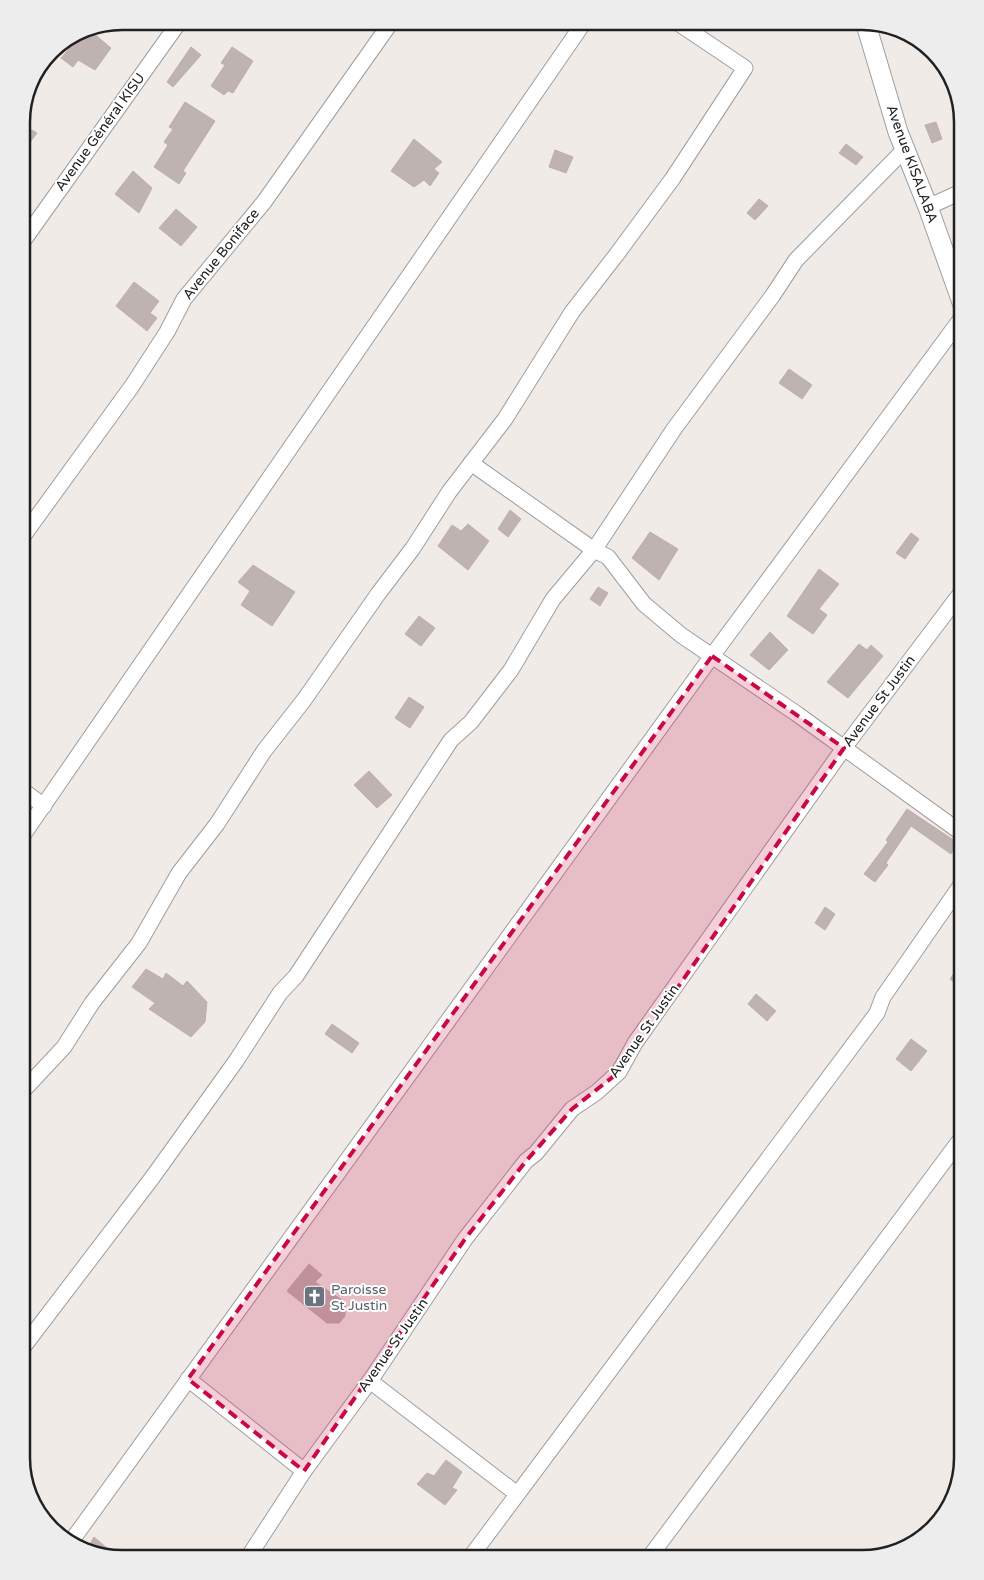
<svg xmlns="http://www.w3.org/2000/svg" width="984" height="1580" font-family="'Varela Round',sans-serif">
  <rect width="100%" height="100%" fill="#f1ebe8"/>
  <g fill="#beb3b1" stroke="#c2aeab">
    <polygon points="87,28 111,48 95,70 78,60 73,67 61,58"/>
    <polygon points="191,47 201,55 173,87 167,82"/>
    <polygon points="232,47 253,61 233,93 228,91 224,95 211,86 225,65 221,63"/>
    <polygon points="185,102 215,121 183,171 186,173 179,184 154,167 168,145 164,142 173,129 169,127"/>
    <polygon points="936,122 942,139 932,143 925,125"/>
    <polygon points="21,124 37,133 21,154"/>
    <polygon points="414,139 442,162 434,169 439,173 430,186 424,180 414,187 391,171"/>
    <polygon points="846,144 863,157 856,165 839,153"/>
    <polygon points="555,150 573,157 566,173 549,167"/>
    <polygon points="133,171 152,188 139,213 115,194"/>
    <polygon points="759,199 768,206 755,220 747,213"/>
    <polygon points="176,209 197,227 181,246 159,228"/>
    <polygon points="134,282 159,301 150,313 157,318 147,331 116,306"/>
    <polygon points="789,369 812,385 802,399 779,383"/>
    <polygon points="510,510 521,519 508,537 498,529"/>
    <polygon points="468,524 489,541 468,570 438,546 452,525 461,531"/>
    <polygon points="650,532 678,549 659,580 632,558"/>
    <polygon points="911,533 919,539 905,559 896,553"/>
    <polygon points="253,565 295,592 272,626 241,605 250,591 238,582"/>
    <polygon points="819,569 839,584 819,609 827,615 813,634 787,616"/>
    <polygon points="598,587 608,593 600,606 590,599"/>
    <polygon points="419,616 435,628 421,646 405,634"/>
    <polygon points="770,632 788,650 769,670 750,655"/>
    <polygon points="859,644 867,650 871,645 883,656 848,698 827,682"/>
    <polygon points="409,697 424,707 410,728 395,718"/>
    <polygon points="369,771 392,795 377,808 354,785"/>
    <polygon points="907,809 958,843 951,854 911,826 886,863 888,865 875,882 864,874 888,842 886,840"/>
    <polygon points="825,907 835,914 825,930 815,923"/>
    <polygon points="963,961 963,989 950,979"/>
    <polygon points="146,969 163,979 166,973 183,986 187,981 207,1002 205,1022 191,1037 149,1009 155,1003 132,987"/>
    <polygon points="756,994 776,1011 767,1021 748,1004"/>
    <polygon points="332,1024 359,1043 352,1053 325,1034"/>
    <polygon points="911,1039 927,1051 911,1071 896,1059"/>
    <polygon points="309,1264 322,1275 315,1282 345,1302 345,1316 339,1323 327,1323 287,1291"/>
    <polygon points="446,1460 462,1472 452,1488 457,1490 445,1505 417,1484 427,1473 434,1476"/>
    <polygon points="94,1537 120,1559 87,1549"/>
  </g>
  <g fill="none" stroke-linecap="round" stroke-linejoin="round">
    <defs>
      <g id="minor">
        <polyline points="928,207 963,191"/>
        <polyline points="21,244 180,21"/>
        <polyline points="471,463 594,550 608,557 644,604 681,635 797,714 963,834"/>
        <polyline points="21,539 132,386 167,332 184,299 264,202 392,21"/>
        <polyline points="21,789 44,806"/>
        <polyline points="21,838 585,21"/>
        <polyline points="21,1093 64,1047 92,1003 139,943 179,873 217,824 264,751 304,700 378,594 413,548 449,492 505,419 572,312 617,254 673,178 745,68 675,21"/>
        <polyline points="21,1350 152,1178 236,1061 280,993 296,976 451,740 471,722 511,670 553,599 594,550 674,429 773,295 796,260 905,149"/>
        <polyline points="188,1379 304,1471"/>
        <polyline points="370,1381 517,1494"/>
        <polyline points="70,1543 712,656 963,316"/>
        <polyline points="247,1559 304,1471 372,1378 465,1239 526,1161 536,1153 572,1109 597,1092 619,1072 635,1043 844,748 963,590"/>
        <polyline points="469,1559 877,1013 883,997 963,882"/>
        <polyline points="648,1559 963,1136"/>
      </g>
      <polyline id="tertiary" points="865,21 898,132 928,207 963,305"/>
    </defs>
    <use href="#minor" stroke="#9e9e9e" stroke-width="17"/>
    <use href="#tertiary" stroke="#9e9e9e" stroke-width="21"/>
    <use href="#minor" stroke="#fff" stroke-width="15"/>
    <use href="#tertiary" stroke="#fff" stroke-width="19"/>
  </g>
  <path fill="#c9093f" fill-opacity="0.2" stroke="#c9093f" stroke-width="4" stroke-dasharray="10 6" stroke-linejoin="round" d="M712 656 844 748 619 1072 572 1109 526 1161 465 1239 304 1471 188 1379Z"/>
  <defs>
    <symbol id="church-square" viewBox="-11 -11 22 22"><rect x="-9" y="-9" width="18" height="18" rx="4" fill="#6b7280" stroke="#fff"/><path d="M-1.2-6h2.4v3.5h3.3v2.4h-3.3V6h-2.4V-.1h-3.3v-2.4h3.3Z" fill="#fff"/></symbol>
  </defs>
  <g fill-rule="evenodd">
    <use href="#church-square" x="302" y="1284" width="25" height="25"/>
  </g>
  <g text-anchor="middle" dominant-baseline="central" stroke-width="4" stroke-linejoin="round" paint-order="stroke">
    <g font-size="14" fill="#212121" stroke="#fff">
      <text transform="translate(100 132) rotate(-54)">Avenue Général KISU</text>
      <text transform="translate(912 164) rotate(70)">Avenue KISALABA</text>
      <text transform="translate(221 254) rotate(-51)">Avenue Boniface</text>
      <text transform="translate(879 701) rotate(-53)">Avenue St Justin</text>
      <text transform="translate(644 1031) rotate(-55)">Avenue St Justin</text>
      <text transform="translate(393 1345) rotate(-55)">Avenue St Justin</text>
    </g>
    <g font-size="14" fill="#5b616d" stroke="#fff" text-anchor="start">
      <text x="331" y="1289">Paroisse<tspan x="331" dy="16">St Justin</tspan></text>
    </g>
  </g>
  <path d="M0 0H984V1580H0ZM122 30H862A92 92 0 0 1 954 122V1458A92 92 0 0 1 862 1550H122A92 92 0 0 1 30 1458V122A92 92 0 0 1 122 30Z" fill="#ededed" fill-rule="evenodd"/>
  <path fill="none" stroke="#212121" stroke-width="2.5" d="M122 30H862A92 92 0 0 1 954 122V1458A92 92 0 0 1 862 1550H122A92 92 0 0 1 30 1458V122A92 92 0 0 1 122 30Z"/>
</svg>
